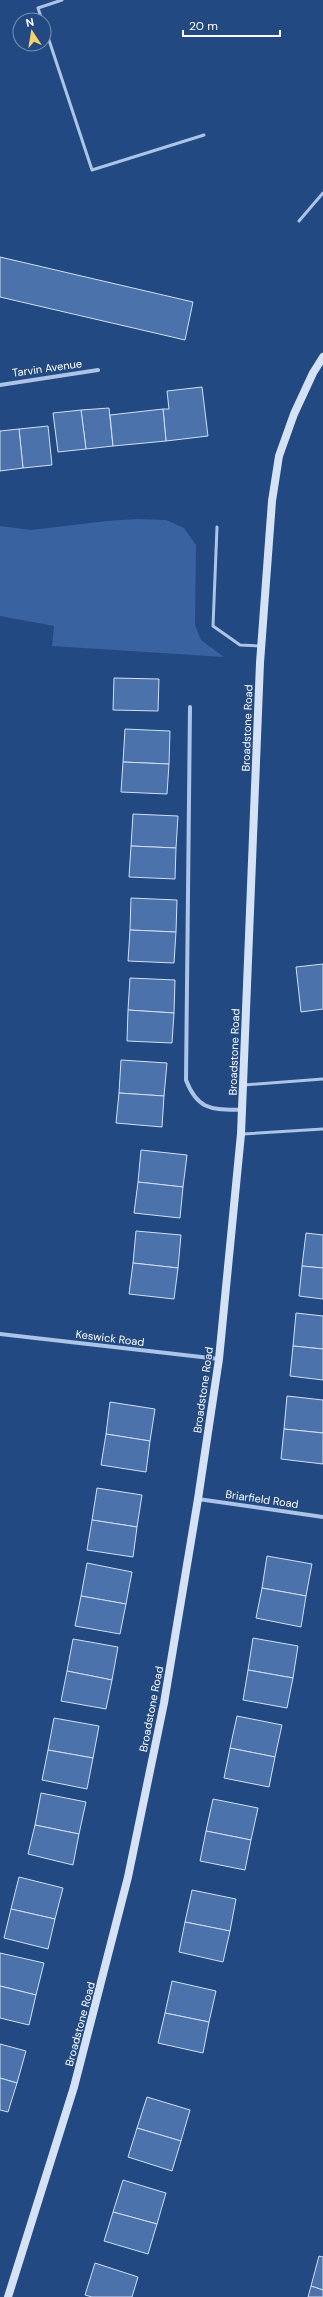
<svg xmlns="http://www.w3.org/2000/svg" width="323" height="2297" font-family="'DM Sans',sans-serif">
  <rect width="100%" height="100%" fill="#234982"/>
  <polygon fill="#3862a0" points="137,519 166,520 184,528 196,545 195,625 201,640 224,657 52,646 54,626 0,616 0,526 31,530 107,521"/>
  <g fill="#4c72ab" stroke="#cfdff6">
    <polygon points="0,257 193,302 185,340 0,297"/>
    <polygon points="202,387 208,436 166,441 163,409 169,409 167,391"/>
    <polygon points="109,408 113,446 86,449 81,410"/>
    <polygon points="163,409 166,441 113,446 110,415"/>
    <polygon points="81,410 86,449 58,452 53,413"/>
    <polygon points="48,426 52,465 23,468 19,429"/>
    <polygon points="19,429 23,468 0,471 0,431"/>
    <polygon points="114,678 159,679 158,711 113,710"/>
    <polygon points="125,729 170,731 169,764 123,762"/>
    <polygon points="123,762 169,764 167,794 121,792"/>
    <polygon points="133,814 178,816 176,848 131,846"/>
    <polygon points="131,846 176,848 175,879 129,877"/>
    <polygon points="131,898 177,900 176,932 130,930"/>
    <polygon points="130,930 176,932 174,963 128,961"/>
    <polygon points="323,964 323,1009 301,1012 296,967"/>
    <polygon points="130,978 175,980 174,1013 128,1010"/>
    <polygon points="128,1010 174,1013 172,1043 127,1041"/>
    <polygon points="121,1060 167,1063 164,1096 119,1093"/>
    <polygon points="119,1093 164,1096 162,1127 116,1123"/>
    <polygon points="141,1150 187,1155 183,1187 138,1182"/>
    <polygon points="138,1182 183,1187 180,1218 134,1213"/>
    <polygon points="136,1231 181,1235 178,1268 133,1263"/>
    <polygon points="306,1233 323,1235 323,1268 302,1266"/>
    <polygon points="133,1263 178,1268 174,1299 129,1294"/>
    <polygon points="302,1266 323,1268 323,1299 299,1296"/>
    <polygon points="296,1313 323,1316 323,1349 293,1346"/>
    <polygon points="293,1346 323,1349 323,1380 290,1376"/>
    <polygon points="287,1396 323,1400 323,1433 284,1429"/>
    <polygon points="110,1402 155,1409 150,1441 106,1434"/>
    <polygon points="284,1429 323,1433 323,1464 281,1459"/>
    <polygon points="106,1434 150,1441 146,1472 101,1465"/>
    <polygon points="97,1488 142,1495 137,1527 92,1520"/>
    <polygon points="92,1520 137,1527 133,1557 87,1550"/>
    <polygon points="267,1556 312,1564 306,1596 262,1588"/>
    <polygon points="87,1563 132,1572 126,1604 81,1596"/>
    <polygon points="262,1588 306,1596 301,1627 256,1618"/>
    <polygon points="81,1596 126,1604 120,1634 75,1626"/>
    <polygon points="253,1638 298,1646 293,1678 248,1670"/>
    <polygon points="73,1639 118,1647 112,1680 67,1671"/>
    <polygon points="248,1670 293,1678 287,1708 243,1700"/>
    <polygon points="67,1671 112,1680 106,1709 61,1701"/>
    <polygon points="237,1716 282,1725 275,1757 230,1748"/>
    <polygon points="54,1718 99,1726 93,1758 48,1750"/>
    <polygon points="230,1748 275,1757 269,1787 224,1778"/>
    <polygon points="48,1750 93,1758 87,1789 42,1780"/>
    <polygon points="41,1793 86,1802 79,1834 35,1825"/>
    <polygon points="213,1799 258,1808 251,1840 206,1831"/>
    <polygon points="35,1825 79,1834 73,1865 28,1854"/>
    <polygon points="206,1831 251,1840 245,1870 200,1861"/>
    <polygon points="19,1877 63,1888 55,1919 11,1909"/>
    <polygon points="192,1890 236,1899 230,1931 185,1922"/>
    <polygon points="11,1909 55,1919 48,1949 4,1938"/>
    <polygon points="185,1922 230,1931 223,1962 179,1952"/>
    <polygon points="0,1953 44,1963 36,1995 0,1986"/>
    <polygon points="172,1981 216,1991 209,2022 165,2013"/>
    <polygon points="0,1986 36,1995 29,2025 0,2018"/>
    <polygon points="165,2013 209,2022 203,2053 158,2043"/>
    <polygon points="0,2044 26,2051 17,2083 0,2078"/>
    <polygon points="0,2078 17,2083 8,2112 0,2110"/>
    <polygon points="147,2097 190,2110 181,2141 137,2128"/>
    <polygon points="137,2128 181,2141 172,2171 128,2157"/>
    <polygon points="123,2180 166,2193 157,2224 113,2212"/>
    <polygon points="113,2212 157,2224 148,2254 104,2241"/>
    <polygon points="319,2256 323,2257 323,2290 311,2286"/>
    <polygon points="95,2263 138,2277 132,2297 92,2297 85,2295"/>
    <polygon points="311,2286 323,2290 323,2297 308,2297"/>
  </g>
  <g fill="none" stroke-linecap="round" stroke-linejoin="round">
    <g stroke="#abc4e7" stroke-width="3">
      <polyline points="42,20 38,8 62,0"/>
      <polyline points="44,25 92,170 204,135"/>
      <polyline points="299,221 323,193"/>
      <polyline points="217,527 213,626 240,645 261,646"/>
      <polyline points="244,1085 323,1079"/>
      <polyline points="243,1134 323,1129"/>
    </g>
    <g stroke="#abc4e7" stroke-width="4">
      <polyline points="0,385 98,370"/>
      <path d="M190 707 186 1080C198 1111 212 1109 242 1110"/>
      <polyline points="0,1334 219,1359"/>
      <polyline points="198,1499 323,1517"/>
    </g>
    <polyline stroke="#d5e2f6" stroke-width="8" points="8,2297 74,2087 128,1877 164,1703 198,1499 219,1359 241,1134 260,663 272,501 279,456 294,414 313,373 323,357"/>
  </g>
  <g text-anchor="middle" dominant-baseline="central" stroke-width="3" stroke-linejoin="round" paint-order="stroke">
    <g font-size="11" fill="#fff" stroke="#234982">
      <text transform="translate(47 368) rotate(-8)">Tarvin Avenue</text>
      <text transform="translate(247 728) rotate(-88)">Broadstone Road</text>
      <text transform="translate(234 1052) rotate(-88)">Broadstone Road</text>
      <text transform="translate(110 1338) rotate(7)">Keswick Road</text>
      <text transform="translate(203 1390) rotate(-82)">Broadstone Road</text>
      <text transform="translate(262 1499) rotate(8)">Briarfield Road</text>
      <text transform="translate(151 1709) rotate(-79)">Broadstone Road</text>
      <text transform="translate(80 2024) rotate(-75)">Broadstone Road</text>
    </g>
  </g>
  <g transform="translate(32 32) rotate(348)"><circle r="19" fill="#234982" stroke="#7b92b4"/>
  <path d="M0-3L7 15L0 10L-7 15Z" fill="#f2d26e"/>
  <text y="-6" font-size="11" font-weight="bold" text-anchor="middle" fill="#ffffff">N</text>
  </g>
  <path d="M183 30v6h97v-6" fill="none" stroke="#ffffff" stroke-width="2"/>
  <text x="189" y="30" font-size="12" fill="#ffffff" stroke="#234982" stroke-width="3" paint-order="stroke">20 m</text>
</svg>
